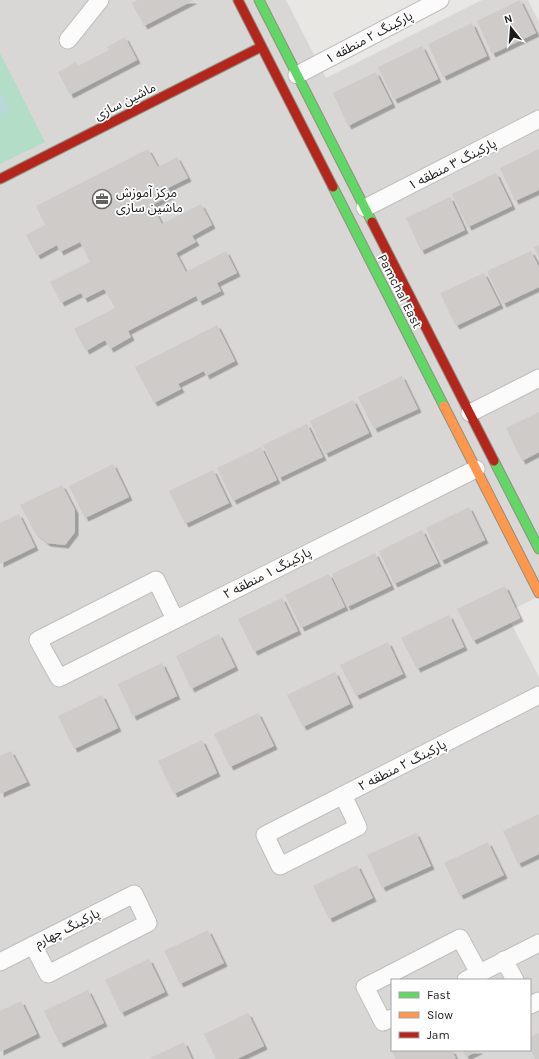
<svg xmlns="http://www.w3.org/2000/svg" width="539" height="1059" font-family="Karla,'Noto Sans Arabic',sans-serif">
  <defs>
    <filter id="shadow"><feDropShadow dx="3.5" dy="3.5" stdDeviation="0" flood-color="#0004"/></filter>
  </defs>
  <rect width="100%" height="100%" fill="#e9e7e4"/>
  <path fill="#d8d7d5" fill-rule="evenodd" d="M0 0H286L326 78 482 0H528L539 22V596L506 613 539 677V1059H0ZM392 980H530V1050H392Z"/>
  <polygon fill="#b3ddc6" points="0,53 45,142 0,164"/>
  <polygon fill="#bad7da" points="0,91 10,110 0,115"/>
  <g fill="#cecbc9" filter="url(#shadow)">
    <polygon points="138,0 194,0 144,26 132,3"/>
    <polygon points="520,0 536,33 492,54 477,21"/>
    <polygon points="472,23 487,56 443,77 428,44"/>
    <polygon points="125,37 137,60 70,95 58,72 76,62 78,66 109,50 107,47"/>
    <polygon points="422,46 438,79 394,100 378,67"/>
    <polygon points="376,72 392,104 348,126 333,93"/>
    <polygon points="148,149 158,167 177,157 188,178 168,188 171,195 152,205 162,224 201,204 212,225 192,236 196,242 176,253 186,272 226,251 237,273 217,283 221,291 199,302 196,296 128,331 131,337 110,349 105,340 86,351 74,329 115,308 104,289 84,299 81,293 61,303 50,282 90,262 80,242 60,252 57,245 37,256 26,235 45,225 36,206"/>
    <polygon points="539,149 539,190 515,201 500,168"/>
    <polygon points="496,173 512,206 468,227 452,194"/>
    <polygon points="450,197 465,230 421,251 406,218"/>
    <polygon points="539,245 539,258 534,247"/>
    <polygon points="531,251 539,267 539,287 503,304 487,271"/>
    <polygon points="484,273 500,305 456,326 440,293"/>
    <polygon points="217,325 235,361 206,376 204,371 178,384 181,389 154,403 135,367"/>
    <polygon points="402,376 418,409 374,429 358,397"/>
    <polygon points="353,400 369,433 325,454 310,421"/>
    <polygon points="539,412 539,452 522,461 506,428"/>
    <polygon points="307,424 323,457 279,478 263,445"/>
    <polygon points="261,447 277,480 233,501 217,468"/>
    <polygon points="113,464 129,497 85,518 69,486"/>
    <polygon points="213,470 229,503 185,524 169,491"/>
    <polygon points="62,485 75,510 75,532 65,545 47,543 35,533 20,505"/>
    <polygon points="469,507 485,540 441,561 426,528"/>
    <polygon points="19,514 35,547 0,564 0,523"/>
    <polygon points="422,530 438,563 394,584 379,551"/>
    <polygon points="375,553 391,586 347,607 332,574"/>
    <polygon points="329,574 345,607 301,628 285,595"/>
    <polygon points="505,586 520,618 473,641 457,609"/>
    <polygon points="282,598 298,631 254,652 238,619"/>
    <polygon points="449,615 464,647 417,669 401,638"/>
    <polygon points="219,634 235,667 191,689 176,656"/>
    <polygon points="388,642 403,674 356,696 340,665"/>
    <polygon points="162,663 177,696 133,717 118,684"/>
    <polygon points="335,672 350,704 303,727 287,695"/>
    <polygon points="102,695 118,728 74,749 58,716"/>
    <polygon points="258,713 274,746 230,767 214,734"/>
    <polygon points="202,740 217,773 174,794 158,761"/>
    <polygon points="11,751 27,782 0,794 0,756"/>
    <polygon points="539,814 539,854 518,864 503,831"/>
    <polygon points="416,833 431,866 382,888 367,855"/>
    <polygon points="488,842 504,875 460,896 444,863"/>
    <polygon points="357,865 373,898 329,919 313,886"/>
    <polygon points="208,930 224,963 180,984 164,951"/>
    <polygon points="149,959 165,992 121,1013 105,980"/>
    <polygon points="88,990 104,1023 60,1044 44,1011"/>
    <polygon points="21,1001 37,1034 0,1052 0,1011"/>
    <polygon points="248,1013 264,1046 237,1059 216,1059 204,1034"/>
    <polygon points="539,1033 539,1059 535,1059 530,1048 530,1037"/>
    <polygon points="184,1042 192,1059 148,1059"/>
    <polygon points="397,1050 452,1050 456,1059 396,1059 392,1052"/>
    <polygon points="463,1050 480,1050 466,1057"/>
  </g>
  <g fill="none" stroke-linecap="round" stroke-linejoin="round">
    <defs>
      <g id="street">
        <polyline points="68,40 100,0"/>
        <polyline points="297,75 440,0"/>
        <polyline points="365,208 539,119"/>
        <polyline points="470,413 539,378"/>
        <polyline points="175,619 156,580 38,640 59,678 476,469"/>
        <polyline points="343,795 358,827 280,866 265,835 539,695"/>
        <polyline points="504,960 515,980"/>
        <polyline points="0,962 134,894 148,923 48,974 33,945"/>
        <polyline points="466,980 539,943"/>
        <polyline points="530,1005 539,1001"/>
        <polyline points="392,1018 383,1022 365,987 460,938 479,973"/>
      </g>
      <g id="fast">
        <polyline points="259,0 372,222"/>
        <polyline points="333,187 444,406"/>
        <polyline points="494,461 539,549"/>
      </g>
      <polyline id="slow" points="444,406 539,593"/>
      <g id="jam">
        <polyline points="238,0 333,187"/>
        <polyline points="0,179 261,47"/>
        <polyline points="372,222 494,461"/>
      </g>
    </defs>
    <use href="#street" stroke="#bfbebc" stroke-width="19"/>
    <use href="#fast" stroke="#91907e" stroke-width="11"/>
    <use href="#slow" stroke="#91907e" stroke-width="11"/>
    <use href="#jam" stroke="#91907e" stroke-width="11"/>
    <use href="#street" stroke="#fcfbfb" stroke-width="17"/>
    <use href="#fast" stroke="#63d668" stroke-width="9"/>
    <use href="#slow" stroke="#ff974d" stroke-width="9"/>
    <use href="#jam" stroke="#b3261e" stroke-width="9"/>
  </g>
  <defs>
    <symbol id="office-ring" viewBox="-11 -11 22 22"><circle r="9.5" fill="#fff" stroke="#636261" stroke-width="1.5"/><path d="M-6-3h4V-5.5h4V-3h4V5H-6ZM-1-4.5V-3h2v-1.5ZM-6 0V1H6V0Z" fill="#636261"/></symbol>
  </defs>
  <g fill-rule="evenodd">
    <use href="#office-ring" x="91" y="188" width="22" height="22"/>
  </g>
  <g text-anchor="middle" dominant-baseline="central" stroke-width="3.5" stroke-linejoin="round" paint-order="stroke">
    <g font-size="13" fill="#1b1b1b" stroke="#fff">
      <text transform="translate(369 37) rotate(-28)">پارکینگ ۲ منطقه ۱</text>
      <text transform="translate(125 101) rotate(-27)">ماشین سازی</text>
      <text transform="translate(452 164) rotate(-27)">پارکینگ ۳ منطقه ۱</text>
      <text transform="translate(400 291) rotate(63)">Pamchal East</text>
      <text transform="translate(267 573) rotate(-27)">پارکینگ ۱ منطقه ۲</text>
      <text transform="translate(402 765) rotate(-27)">پارکینگ ۲ منطقه ۲</text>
      <text transform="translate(67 928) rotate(-27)">پارکینگ چهارم</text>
    </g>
    <g font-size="13" fill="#1b1b1b" stroke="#fff" text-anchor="start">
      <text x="116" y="192">مرکز آموزش<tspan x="116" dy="15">ماشین سازی</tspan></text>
    </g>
  </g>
  <rect x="391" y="979" width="140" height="72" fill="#ffffff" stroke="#a4a4a4"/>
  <rect x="399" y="992" width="20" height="6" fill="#63d668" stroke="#a4a4a4"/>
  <text x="427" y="999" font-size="12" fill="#1b1b1b">Fast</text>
  <rect x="399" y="1012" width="20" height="6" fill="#ff974d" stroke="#a4a4a4"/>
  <text x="427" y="1019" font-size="12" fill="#1b1b1b">Slow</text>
  <rect x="399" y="1032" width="20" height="6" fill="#b3261e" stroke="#a4a4a4"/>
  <text x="427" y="1039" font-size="12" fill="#1b1b1b">Jam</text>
  <g transform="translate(511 28) rotate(343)" stroke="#ffffff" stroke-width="3" paint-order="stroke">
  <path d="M0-3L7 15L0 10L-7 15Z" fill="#1b1b1b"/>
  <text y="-6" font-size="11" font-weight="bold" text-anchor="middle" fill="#1b1b1b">N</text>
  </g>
</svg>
